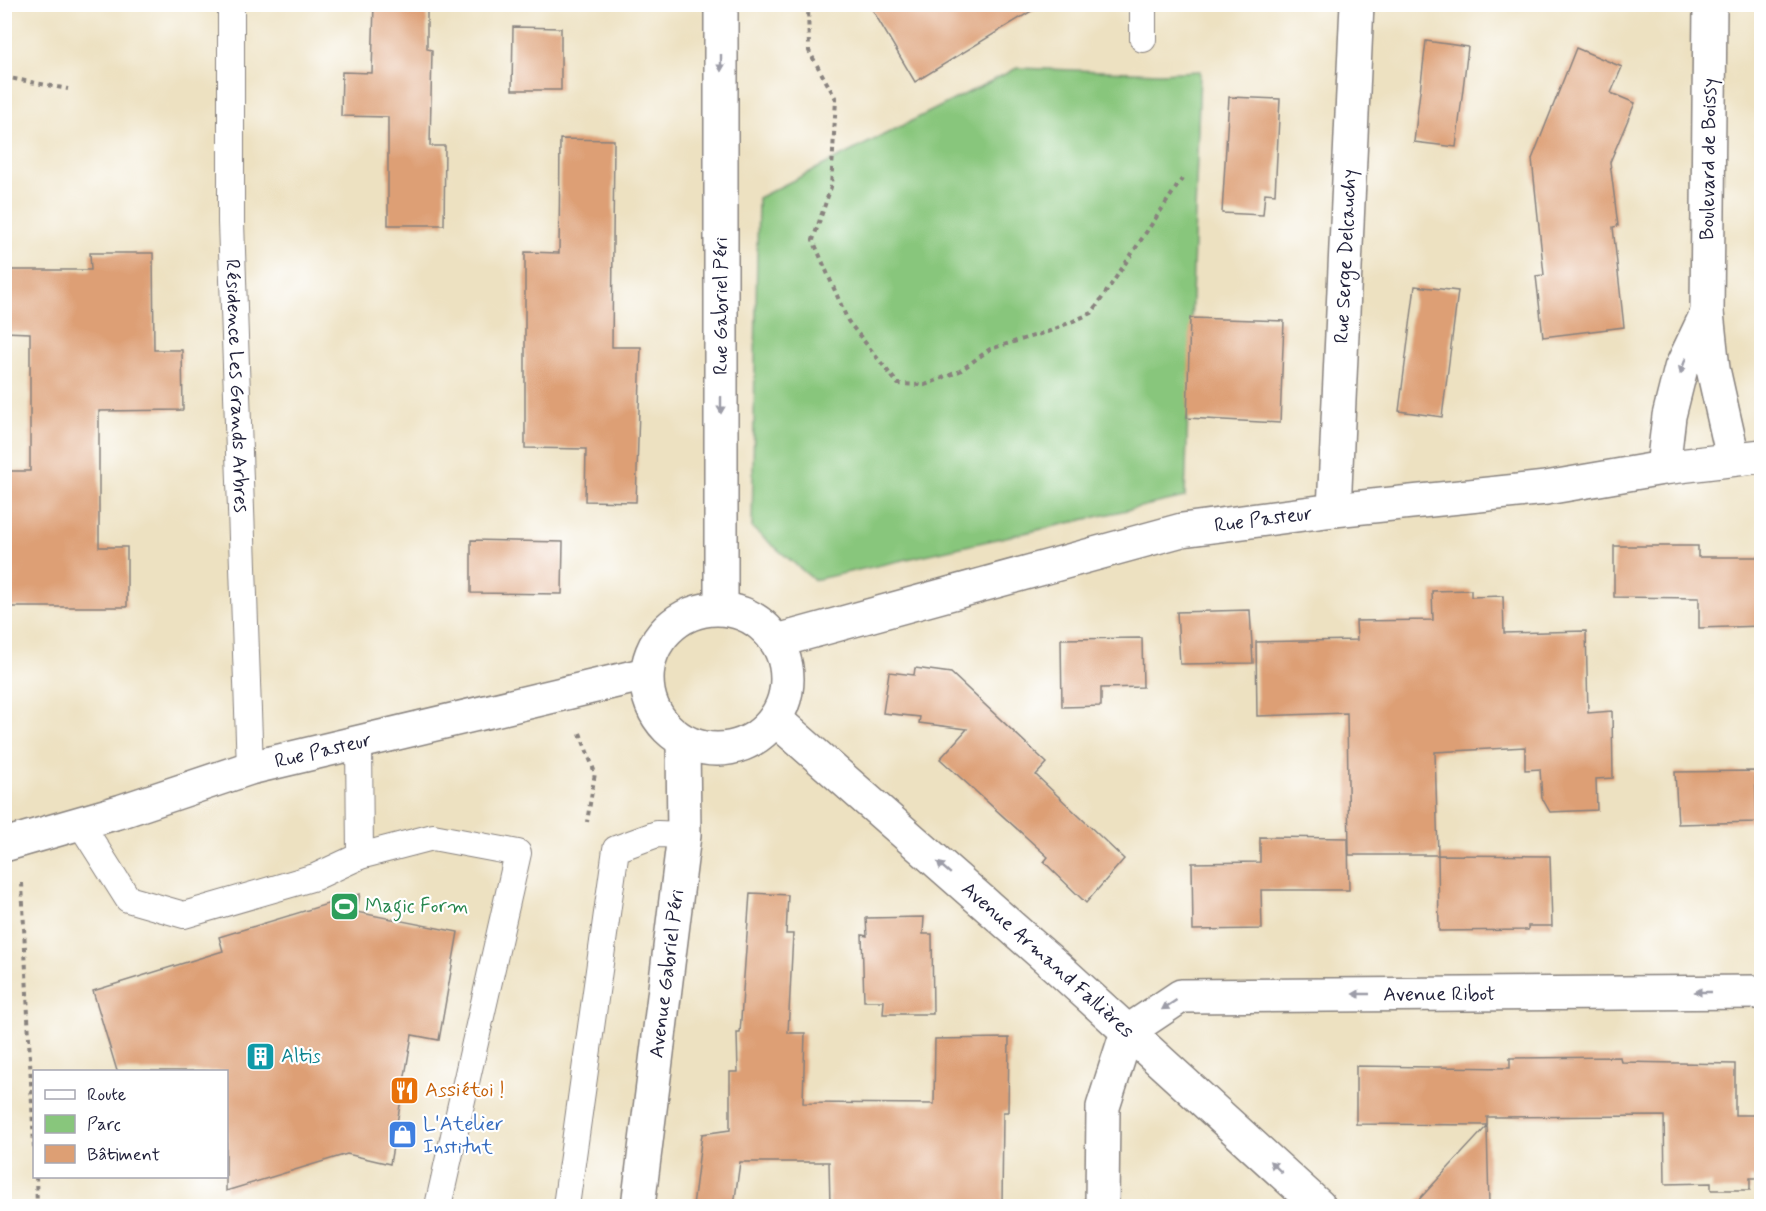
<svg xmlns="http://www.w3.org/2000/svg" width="1766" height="1211" font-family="Mynerve,sans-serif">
  <rect width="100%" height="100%" fill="#fff"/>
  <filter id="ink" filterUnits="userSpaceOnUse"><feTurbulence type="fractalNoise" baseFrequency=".0167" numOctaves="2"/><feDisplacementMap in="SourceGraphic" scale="12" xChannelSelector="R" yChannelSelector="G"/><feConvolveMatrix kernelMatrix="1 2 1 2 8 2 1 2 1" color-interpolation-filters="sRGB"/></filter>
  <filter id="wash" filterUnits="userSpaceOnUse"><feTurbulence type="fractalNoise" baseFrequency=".008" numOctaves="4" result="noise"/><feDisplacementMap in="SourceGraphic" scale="24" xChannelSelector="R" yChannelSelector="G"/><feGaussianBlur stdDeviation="1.35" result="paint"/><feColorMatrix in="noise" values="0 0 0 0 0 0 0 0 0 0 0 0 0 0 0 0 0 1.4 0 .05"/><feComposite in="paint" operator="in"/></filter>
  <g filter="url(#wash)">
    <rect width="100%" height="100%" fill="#ede1c1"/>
    <polygon fill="#88c67c" stroke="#55745c" stroke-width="1.5" points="1017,68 1160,73 1200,71 1185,497 814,580 752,528 758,198"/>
    <g id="blocks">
      <g fill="#dd9f74">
        <polygon points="374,4 427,6 427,49 432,50 430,146 445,146 444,225 388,225 388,117 341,116 342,72 372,73"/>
        <polygon points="869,4 1043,4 915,82"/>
        <polygon points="513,27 561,28 561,90 512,90"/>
        <polygon points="1426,41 1468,47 1456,147 1414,142"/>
        <polygon points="1576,48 1622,67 1611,93 1635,103 1610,162 1618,226 1613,227 1624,327 1543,337 1536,276 1544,275 1532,159"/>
        <polygon points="1229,97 1280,99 1275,194 1265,193 1263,215 1222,213"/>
        <polygon points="560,139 614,140 612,347 641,347 636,502 585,501 586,449 525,448 525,252 559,253"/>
        <polygon points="90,253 153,253 154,350 182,350 183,410 99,411 99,547 127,547 127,607 4,607 4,471 30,471 30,333 4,332 4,270 91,270"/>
        <polygon points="1415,286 1458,291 1442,417 1399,411"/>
        <polygon points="1190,318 1284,321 1280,423 1187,418"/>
        <polygon points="471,540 563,542 562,594 471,593"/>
        <polygon points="1614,546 1698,546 1698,557 1761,557 1761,626 1699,628 1699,598 1614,597"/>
        <polygon points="1471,590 1471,597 1503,596 1504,633 1586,631 1588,713 1612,711 1613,778 1596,779 1597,810 1550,812 1542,798 1540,769 1525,770 1525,747 1435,752 1438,855 1349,855 1347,713 1257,716 1256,642 1357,640 1356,621 1433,620 1432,591"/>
        <polygon points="1250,610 1253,663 1180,664 1177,612"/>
        <polygon points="1142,638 1143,687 1101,688 1101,706 1062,707 1061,639"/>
        <polygon points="915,668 951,673 1047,763 1036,775 1124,859 1086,903 1044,862 1048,857 940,759 967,729 919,723 920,717 883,713 889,672 914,675"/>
        <polygon points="1755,771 1757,822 1678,824 1675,772"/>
        <polygon points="1260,837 1348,838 1349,890 1261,890 1262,929 1193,930 1192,863 1260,862"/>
        <polygon points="1438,855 1550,856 1552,926 1528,926 1528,930 1439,931"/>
        <polygon points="750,893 788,895 786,934 793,934 788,1033 805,1033 803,1103 934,1104 935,1039 1009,1038 1008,1112 1003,1112 1002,1206 830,1206 829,1162 740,1162 734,1206 693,1206 702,1134 730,1130 730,1072 738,1072 737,1033 740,1033"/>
        <polygon points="360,894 356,912 458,932 439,1040 412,1035 390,1164 347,1154 226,1191 226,1071 117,1071 93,991 223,951 219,937"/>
        <polygon points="924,917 923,934 932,934 933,1014 883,1014 884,1001 864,1001 862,935 867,936 866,918"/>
        <polygon points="1620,1057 1621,1062 1735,1064 1735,1115 1761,1115 1761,1178 1750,1178 1750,1190 1711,1190 1711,1183 1665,1184 1664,1116 1487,1117 1487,1125 1356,1124 1356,1066 1510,1068 1510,1058"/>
        <polygon points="1487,1126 1489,1206 1413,1206"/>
      </g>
    </g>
  </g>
  <g filter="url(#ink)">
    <use href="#blocks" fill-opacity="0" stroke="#88827e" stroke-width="1.5"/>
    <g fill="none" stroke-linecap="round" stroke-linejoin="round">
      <defs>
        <g id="service">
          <path id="s1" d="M231 4V222L250 768"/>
          <polyline points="1143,39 1143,4"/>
          <polyline points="80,823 128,899 184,915 315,877 360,856 359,741"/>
          <polyline points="360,856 433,837 518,853 438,1206"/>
          <polyline points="566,1206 616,849 657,834 684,835"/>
        </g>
        <g id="minor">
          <polyline points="721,4 721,608"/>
          <polyline points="1710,4 1707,313 1713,369 1733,458"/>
          <polyline points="1663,468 1669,416 1681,368 1707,313"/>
          <path id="s2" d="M1334 510 1357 4"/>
          <path id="s3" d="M775 719 1058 968 1319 1206"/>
          <path id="s4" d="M1102 1206 1103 1107 1127 1032 1181 996 1762 992"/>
        </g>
        <g id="tertiary">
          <circle cx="717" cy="679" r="70"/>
          <path id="s5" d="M777 641 1182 530 1334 510 1546 488 1663 468 1762 456"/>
          <path id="s6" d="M4 845 122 811 250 768 646 674"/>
          <path id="s7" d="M638 1206 684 835 683 741"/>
        </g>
      </defs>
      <use href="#service" stroke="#88827e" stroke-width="28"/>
      <use href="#minor" stroke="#88827e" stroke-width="36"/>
      <use href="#tertiary" stroke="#88827e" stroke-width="36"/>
      <g stroke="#88827e" stroke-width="4" stroke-dasharray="4.5 4.5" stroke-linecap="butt">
        <polyline points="808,4 809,51 836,99 831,187 813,240 848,321 898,384 925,385 960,371 990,349 1050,331 1092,313 1182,179"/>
        <polyline points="4,77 68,89"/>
        <polyline points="580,733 595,773 587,822"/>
        <polyline points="22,883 34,1149"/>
        <polyline points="36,1176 37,1206"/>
      </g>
      <use href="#service" stroke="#fff" stroke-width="26"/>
      <use href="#minor" stroke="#fff" stroke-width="33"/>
      <use href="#tertiary" stroke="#fff" stroke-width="33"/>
    </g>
    <defs><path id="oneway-solid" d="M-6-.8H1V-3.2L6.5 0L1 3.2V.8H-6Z" transform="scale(1.5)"/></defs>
    <g fill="#9c9ca7">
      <use href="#oneway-solid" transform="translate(721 63) rotate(90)"/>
      <use href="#oneway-solid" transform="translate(1683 366) rotate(110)"/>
      <use href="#oneway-solid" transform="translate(721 405) rotate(90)"/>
      <use href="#oneway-solid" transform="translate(944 868) rotate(-139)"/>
      <use href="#oneway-solid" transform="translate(1703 992) rotate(180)"/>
      <use href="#oneway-solid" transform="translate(1361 994) rotate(180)"/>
      <use href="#oneway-solid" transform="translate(1169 1005) rotate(147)"/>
      <use href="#oneway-solid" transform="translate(1276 1167) rotate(-137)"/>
    </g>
  </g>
  <defs>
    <symbol id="stadium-square" viewBox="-11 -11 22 22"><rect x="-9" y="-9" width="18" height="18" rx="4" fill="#2e9e5b" stroke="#fff"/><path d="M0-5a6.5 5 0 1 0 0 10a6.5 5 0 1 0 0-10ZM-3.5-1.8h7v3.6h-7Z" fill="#fff"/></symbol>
    <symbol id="building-square" viewBox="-11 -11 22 22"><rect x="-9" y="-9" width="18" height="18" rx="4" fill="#0f9aa8" stroke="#fff"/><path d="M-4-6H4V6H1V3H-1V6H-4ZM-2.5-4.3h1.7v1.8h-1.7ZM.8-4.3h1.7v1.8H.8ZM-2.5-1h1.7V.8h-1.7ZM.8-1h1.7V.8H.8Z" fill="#fff"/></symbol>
    <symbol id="restaurant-square" viewBox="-11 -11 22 22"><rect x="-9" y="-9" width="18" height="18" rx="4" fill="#e8710a" stroke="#fff"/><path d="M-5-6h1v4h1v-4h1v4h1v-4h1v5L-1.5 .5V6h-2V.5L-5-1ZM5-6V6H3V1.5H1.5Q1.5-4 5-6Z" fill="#fff"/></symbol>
    <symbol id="shop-square" viewBox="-11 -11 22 22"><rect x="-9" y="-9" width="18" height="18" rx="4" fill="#3f7fe0" stroke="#fff"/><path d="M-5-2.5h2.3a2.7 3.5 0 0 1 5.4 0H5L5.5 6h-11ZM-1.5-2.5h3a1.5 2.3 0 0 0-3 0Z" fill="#fff"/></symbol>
  </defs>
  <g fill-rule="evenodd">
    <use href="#stadium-square" x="328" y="890" width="33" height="33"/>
    <use href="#building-square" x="244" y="1040" width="33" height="33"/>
    <use href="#restaurant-square" x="388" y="1074" width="33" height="33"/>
    <use href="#shop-square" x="386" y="1118" width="33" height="33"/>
  </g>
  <g text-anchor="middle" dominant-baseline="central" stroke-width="4.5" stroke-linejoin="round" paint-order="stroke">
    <g font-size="20" fill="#22223b" stroke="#fff">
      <text transform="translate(1709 159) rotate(-89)">Boulevard de Boissy</text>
      <text stroke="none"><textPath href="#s2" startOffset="254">Rue Serge Delcauchy</textPath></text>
      <text transform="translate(721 306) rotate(-90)">Rue Gabriel Péri</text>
      <text stroke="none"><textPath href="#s1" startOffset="382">Résidence Les Grands Arbres</textPath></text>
      <text stroke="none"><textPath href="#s5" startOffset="502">Rue Pasteur</textPath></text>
      <text stroke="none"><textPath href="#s6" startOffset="333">Rue Pasteur</textPath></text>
      <text stroke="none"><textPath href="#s3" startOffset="364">Avenue Armand Fallières</textPath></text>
      <text stroke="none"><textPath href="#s7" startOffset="234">Avenue Gabriel Péri</textPath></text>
      <text stroke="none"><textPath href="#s4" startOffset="501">Avenue Ribot</textPath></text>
    </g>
    <g font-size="20" fill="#27864d" stroke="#fff" text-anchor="start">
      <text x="365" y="906">Magic Form</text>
    </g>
    <g font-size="20" fill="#0d838f" stroke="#fff" text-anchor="start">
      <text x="281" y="1056">Altis</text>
    </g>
    <g font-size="20" fill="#c56008" stroke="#fff" text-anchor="start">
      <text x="425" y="1090">Assiétoi !</text>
    </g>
    <g font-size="20" fill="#366cbe" stroke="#fff" text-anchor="start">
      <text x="423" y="1124">L'Atelier<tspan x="423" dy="23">Institut</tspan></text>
    </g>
  </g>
  <rect width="1766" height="1211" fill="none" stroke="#fff" stroke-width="24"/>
  <rect x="33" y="1070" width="195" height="108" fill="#ffffff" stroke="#a7a7b1" stroke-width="1.5"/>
  <rect x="45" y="1090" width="30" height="9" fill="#ffffff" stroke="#a7a7b1" stroke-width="1.5"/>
  <text x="87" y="1100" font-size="18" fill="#22223b">Route</text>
  <rect x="45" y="1115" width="30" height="18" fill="#88c67c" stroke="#a7a7b1" stroke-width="1.5"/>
  <text x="87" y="1130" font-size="18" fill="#22223b">Parc</text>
  <rect x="45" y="1145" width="30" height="18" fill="#dd9f74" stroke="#a7a7b1" stroke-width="1.5"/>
  <text x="87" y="1160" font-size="18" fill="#22223b">Bâtiment</text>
</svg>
